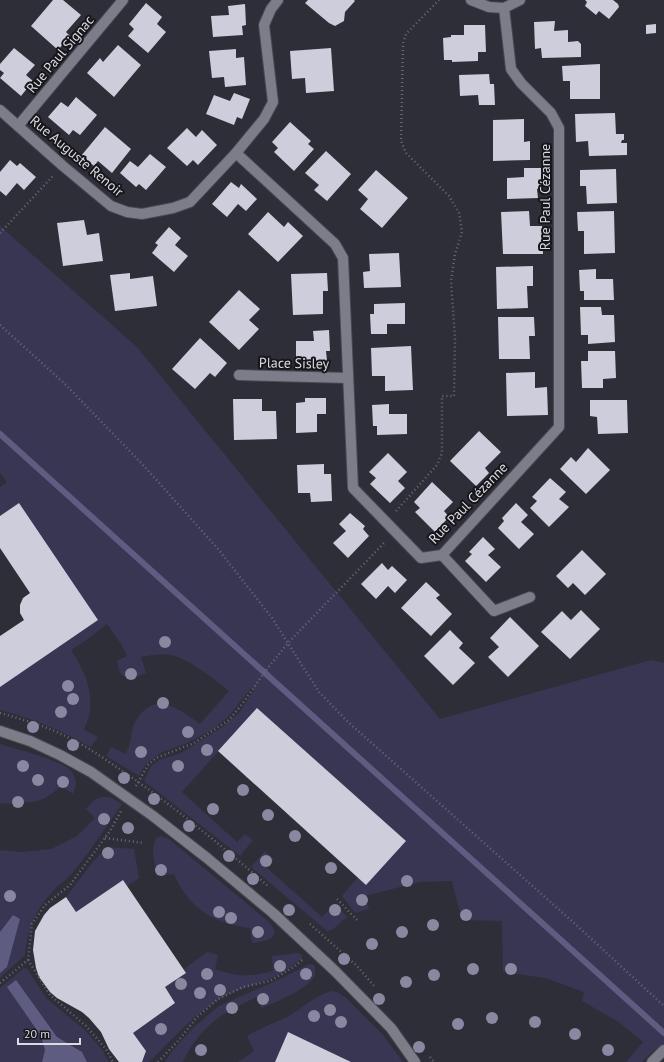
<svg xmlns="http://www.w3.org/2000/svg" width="664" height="1062" font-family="'PT Sans',sans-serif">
  <rect width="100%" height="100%" fill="#2e2e38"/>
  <g fill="#383653">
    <path d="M0 226 137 347 440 719 651 660 664 663V1059L654 1050 642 1062H626L643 1042 617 1021 582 1001 584 992 545 978 503 972 502 921 462 920 452 881 420 882 365 896 369 909 355 913 342 896 358 877 405 841 257 708 182 792 237 842 245 834 253 840 240 856 144 781 151 766 159 760 181 753 221 728 239 713 254 690 252 687 228 717 212 730 187 743 160 753 145 765 139 776 106 756 111 747 126 754C127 750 129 746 130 742 132 737 131 730 134 724 152 689 177 707 200 724L229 691C215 680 187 657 170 655 160 653 151 655 141 657L146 673C139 675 127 681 121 674 119 671 118 665 117 661L127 656 121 644 107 624 88 639 71 650C83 668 93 689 90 712 89 718 86 724 84 730L98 737 91 747C62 731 32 718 0 710V687L98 620 19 503 0 516V487L7 482 0 473Z"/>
    <path d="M0 744C15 749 62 760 71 771 77 778 77 786 73 794L61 786C45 800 40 802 19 803 12 804 6 804 0 803Z"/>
    <path d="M102 797H110L122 804C106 827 91 850 74 871 68 880 58 884 52 892 35 910 27 931 25 955L0 978V850L21 852 51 849 77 836 95 818 86 809 94 800Z"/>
    <path d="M161 836 169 839 268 921C284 938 267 941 252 943L250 928C213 924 189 908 174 874L160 876C154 864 150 852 156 838Z"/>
    <polygon points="107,847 134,849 139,878 127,886 123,880 76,912 66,897 92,863"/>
    <polygon points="265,851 274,859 266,867 322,917 335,903 347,917 332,930 327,931 251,867"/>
    <path d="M207 952 218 955 215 969C237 977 250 977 273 971L272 956 298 953 302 955V958C281 981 246 984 220 999 193 1014 172 1041 149 1062H142L146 1051 133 1033 175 1003 165 987 186 973 184 969Z"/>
    <path d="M309 964 314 965C316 969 316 973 314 977 306 990 276 1002 262 1008L256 997C242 1005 225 1012 213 1022 201 1032 189 1048 183 1062H165L173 1050 194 1027 219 1006 280 979Z"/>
    <polygon points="24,968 28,970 46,998 86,1031 103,1051 109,1062 0,1062 0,988"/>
    <path d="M331 991 337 992 345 997 384 1036 403 1062H351L288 1032 275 1062H238L254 1051 247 1036C260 1028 274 1023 287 1017 302 1009 315 995 331 991Z"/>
  </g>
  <g fill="#5e5d81">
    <polygon points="13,915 20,919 7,967 0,973 0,932"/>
    <polygon points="16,980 57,1037 82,1052 87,1062 42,1062 45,1050 41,1036 7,987"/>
  </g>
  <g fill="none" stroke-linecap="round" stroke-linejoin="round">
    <polyline stroke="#5e5d81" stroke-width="6" points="0,434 664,1033"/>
  </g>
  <g fill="#cdcddb">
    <polygon points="53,0 63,0 81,15 66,32 70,36 58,50 31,26"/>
    <polygon points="308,0 354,0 355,1 345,12 344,21 335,26 329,23 305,3"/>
    <polygon points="585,0 613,0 618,4 619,7 609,19 599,11 596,15 585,6 587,2"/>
    <polygon points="146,3 162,17 157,24 166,32 148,53 128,36 134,29 129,24"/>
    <polygon points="245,4 246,25 242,26 243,35 213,37 211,16 229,15 228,6"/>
    <polygon points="555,21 554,31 568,30 568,42 578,41 581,44 581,57 542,58 541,48 535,49 534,22"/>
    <polygon points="656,24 656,33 646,34 646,25"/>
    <polygon points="464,25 485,25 486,52 478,52 478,61 452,62 452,60 444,60 443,38 451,37 451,35 464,35"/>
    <polygon points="118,45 141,65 114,97 87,73 100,58 103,62"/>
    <polygon points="14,48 35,65 26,75 33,81 21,96 0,78 4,73 0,70 0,64"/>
    <polygon points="331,48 334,91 306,93 305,78 292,79 290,51"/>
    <polygon points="236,49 236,58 244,57 246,85 225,87 224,77 212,78 209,51"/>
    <polygon points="600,64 600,99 570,99 570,81 563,81 562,66"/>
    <polygon points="489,74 490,84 494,84 495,105 479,105 478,95 460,96 459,75"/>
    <polygon points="234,93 250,99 242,119 237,117 234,125 206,114 214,95 230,101"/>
    <polygon points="76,97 97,115 80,135 73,130 69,135 48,117 61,102 68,107"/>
    <polygon points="615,113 616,134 624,134 624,140 622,140 621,143 627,143 627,155 589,156 588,141 576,142 575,114"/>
    <polygon points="524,119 524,142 530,141 530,160 493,161 493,120"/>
    <polygon points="290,122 311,141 308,144 314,149 294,171 274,152 278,148 272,142"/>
    <polygon points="105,127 131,149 112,173 98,161 94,166 81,156"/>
    <polygon points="187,128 196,137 202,130 217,145 198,165 193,160 187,166 167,148"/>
    <polygon points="326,151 351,174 327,201 314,190 319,185 305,173"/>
    <polygon points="150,154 166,167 146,190 139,184 136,187 120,173 130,161 138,167"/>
    <polygon points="10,160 17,166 20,163 36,177 24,190 17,183 6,196 0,191 0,172"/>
    <polygon points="524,168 541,168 542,188 537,189 538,198 507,199 507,178 524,177"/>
    <polygon points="616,169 617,203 587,204 586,186 580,186 580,170"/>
    <polygon points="376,170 408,198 382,228 360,209 368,199 358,190"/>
    <polygon points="231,182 239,188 241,184 257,199 246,211 238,204 227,217 212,204"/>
    <polygon points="529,211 530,226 542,226 543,254 503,254 501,212"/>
    <polygon points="614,211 615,253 584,254 584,231 578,231 577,212"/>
    <polygon points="268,212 284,227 288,222 303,236 278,262 248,234"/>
    <polygon points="84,220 87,235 99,233 103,261 63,266 57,223"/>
    <polygon points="169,227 181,238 175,245 188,256 174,272 152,253 158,245 155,243"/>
    <polygon points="399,253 401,287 364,288 363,272 370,271 369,254"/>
    <polygon points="533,266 533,286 527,286 528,308 497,309 496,267"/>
    <polygon points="596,269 596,279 613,279 614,300 584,300 584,291 580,291 579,270"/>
    <polygon points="130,273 130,279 153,276 157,306 115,311 110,275"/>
    <polygon points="327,273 328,291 323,291 323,314 293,315 291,274"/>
    <polygon points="239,290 260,309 249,320 259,329 239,350 209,322"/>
    <polygon points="405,303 405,324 387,324 387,334 371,334 370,314 374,314 374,304"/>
    <polygon points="580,307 601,307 602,315 614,315 615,342 588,344 588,335 581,335"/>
    <polygon points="498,317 534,317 535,336 529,336 530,359 499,359"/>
    <polygon points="329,330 330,351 326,351 327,361 296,362 296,341 314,341 313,331"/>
    <polygon points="200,338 227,363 215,377 210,373 195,389 172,369"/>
    <polygon points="411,346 413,390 385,391 385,376 372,376 371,348"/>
    <polygon points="588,351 615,351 616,378 603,379 603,388 582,388 581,361 588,361"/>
    <polygon points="535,372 535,388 547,387 548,415 507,416 506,373"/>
    <polygon points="305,398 326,398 326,414 317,414 317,432 296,433 296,403 305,402"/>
    <polygon points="233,399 262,399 262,411 276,411 277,439 234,440"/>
    <polygon points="590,400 627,400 628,433 598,434 597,417 590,416"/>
    <polygon points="389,404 389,414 407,414 407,434 377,435 377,426 373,426 372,405"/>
    <polygon points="479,431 501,452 485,468 489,473 476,486 450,461"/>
    <polygon points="588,448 610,470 586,494 560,469 571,457 576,462"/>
    <polygon points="388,453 407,472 398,481 405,488 390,503 370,484 376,478 369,472"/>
    <polygon points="324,464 324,474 331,474 332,501 311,502 310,493 298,493 297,465"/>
    <polygon points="550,478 566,492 559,499 569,507 549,527 530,508 537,501 532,497"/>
    <polygon points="432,482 453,502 444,511 449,517 435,532 415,512 420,508 414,502"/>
    <polygon points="19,503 98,620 0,687 0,636 24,620 20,613 20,605 23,598 30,593 0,548 0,516"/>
    <polygon points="516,503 528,515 521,522 534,534 519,549 498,528 504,521 502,518"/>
    <polygon points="350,513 365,526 363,529 369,536 348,558 333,543 346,531 339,524"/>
    <polygon points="483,537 495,549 488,555 501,567 486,582 465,561 472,554 469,552"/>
    <polygon points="582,550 606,574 585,595 573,583 568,588 556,576"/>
    <polygon points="382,563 388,570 392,566 407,580 395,593 388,586 376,599 361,584"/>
    <polygon points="426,582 440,595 436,598 452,614 431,636 401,608"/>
    <polygon points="581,610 600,629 570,659 541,632 562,611 571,620"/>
    <polygon points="510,617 539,646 508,677 488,657 499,647 490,638"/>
    <polygon points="450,630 463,643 459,648 475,663 453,685 424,656"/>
    <polygon points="257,708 406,841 366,885 218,751"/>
    <polygon points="123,880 186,973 165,987 175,1003 133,1033 146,1051 142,1062 119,1062 109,1049 101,1032 89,1018 82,1012 57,998 50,992 39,977 36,968 33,950 35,931 44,915 50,908 66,897 76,912"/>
    <polygon points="288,1032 351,1062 275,1062"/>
  </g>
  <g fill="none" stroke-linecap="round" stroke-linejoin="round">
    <defs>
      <g id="minor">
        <polyline points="471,0 489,7 504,8 520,0"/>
        <polyline points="0,110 63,166 111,206 127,212 142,214 173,208 190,202 236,153 264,119 273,102 264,25 271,9 278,0"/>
        <polyline points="18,126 123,0"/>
        <polyline points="236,153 335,244 343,258 353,488 421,558 442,555 559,427 559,128 551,113 521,83 511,69 504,8"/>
        <polyline points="239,375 348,378"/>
        <polyline points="442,555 494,611 530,597"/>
        <polyline points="0,731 30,741 60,755 91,772 153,816 207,858 273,913 335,971 391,1028 415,1062"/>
        <polyline points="652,1062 664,1050"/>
      </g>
    </defs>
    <use href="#minor" stroke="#494952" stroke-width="12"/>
    <g stroke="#696972" stroke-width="2.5" stroke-dasharray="1 3" stroke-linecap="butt">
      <polyline points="0,233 53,176"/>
      <polyline points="0,325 66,385 144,466 218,549 272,618 319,692 348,722 573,922 664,1006"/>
      <polyline points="396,511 437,465 442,453 442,396 454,396 455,338 451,281 455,254 462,232 459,213 449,196 406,153 401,141 403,44 406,34 439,0"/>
      <path d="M0 713C25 720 49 727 71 739 88 747 103 758 118 768 171 804 221 845 269 887"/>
      <polyline points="136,786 148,765 156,758 194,743 229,720 243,703 264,673 288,643 385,542"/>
      <polyline points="105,838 144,843"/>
      <polyline points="337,899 359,922"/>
      <polyline points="310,924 357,966 374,986"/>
      <polyline points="28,960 50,995 86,1026 106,1049 113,1062"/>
      <polyline points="0,983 28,960 32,924 45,905 70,885 110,831 121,811"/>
      <polyline points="430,1057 434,1062"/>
      <polyline points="158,1062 179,1040 197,1017 218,999 243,987 270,981 294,967 302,960"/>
    </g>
    <use href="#minor" stroke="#7d7d8a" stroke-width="10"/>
  </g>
  <g fill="#8888a1">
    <circle cx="165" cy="642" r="6"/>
    <circle cx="131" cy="674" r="6"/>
    <circle cx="68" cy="686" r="6"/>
    <circle cx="73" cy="699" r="6"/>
    <circle cx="163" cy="703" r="6"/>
    <circle cx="61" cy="712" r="6"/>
    <circle cx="33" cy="727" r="6"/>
    <circle cx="188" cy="732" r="6"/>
    <circle cx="73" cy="745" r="6"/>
    <circle cx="207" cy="750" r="6"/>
    <circle cx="141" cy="752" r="6"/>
    <circle cx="23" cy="766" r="6"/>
    <circle cx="178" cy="766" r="6"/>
    <circle cx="124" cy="778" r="6"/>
    <circle cx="38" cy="780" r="6"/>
    <circle cx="63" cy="782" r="6"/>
    <circle cx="243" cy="790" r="6"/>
    <circle cx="154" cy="799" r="6"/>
    <circle cx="18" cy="802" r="6"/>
    <circle cx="213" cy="809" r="6"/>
    <circle cx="268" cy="815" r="6"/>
    <circle cx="104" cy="819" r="6"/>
    <circle cx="189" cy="826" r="6"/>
    <circle cx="128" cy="828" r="6"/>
    <circle cx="295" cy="836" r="6"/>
    <circle cx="108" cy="853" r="6"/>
    <circle cx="229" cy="856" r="6"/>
    <circle cx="266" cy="861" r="6"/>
    <circle cx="331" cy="868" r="6"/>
    <circle cx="161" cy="870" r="6"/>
    <circle cx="253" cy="879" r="6"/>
    <circle cx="407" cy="881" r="6"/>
    <circle cx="10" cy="896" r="6"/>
    <circle cx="362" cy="900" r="6"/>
    <circle cx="289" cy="910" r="6"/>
    <circle cx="335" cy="910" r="6"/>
    <circle cx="219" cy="912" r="6"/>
    <circle cx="466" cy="915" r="6"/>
    <circle cx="231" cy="918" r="6"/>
    <circle cx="433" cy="925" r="6"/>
    <circle cx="258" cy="932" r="6"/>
    <circle cx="402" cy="932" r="6"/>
    <circle cx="372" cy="944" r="6"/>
    <circle cx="344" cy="959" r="6"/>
    <circle cx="280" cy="966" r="6"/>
    <circle cx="473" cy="969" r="6"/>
    <circle cx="511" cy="969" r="6"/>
    <circle cx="207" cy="974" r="6"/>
    <circle cx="306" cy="974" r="6"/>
    <circle cx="434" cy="975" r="6"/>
    <circle cx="406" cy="982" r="6"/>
    <circle cx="181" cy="984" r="6"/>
    <circle cx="220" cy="990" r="6"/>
    <circle cx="200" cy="993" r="6"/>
    <circle cx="263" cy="999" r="6"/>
    <circle cx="379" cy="999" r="6"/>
    <circle cx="232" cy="1008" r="6"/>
    <circle cx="330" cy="1010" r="6"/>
    <circle cx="314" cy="1016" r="6"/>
    <circle cx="492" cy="1018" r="6"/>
    <circle cx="341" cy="1022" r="6"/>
    <circle cx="535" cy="1022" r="6"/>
    <circle cx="458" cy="1024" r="6"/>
    <circle cx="161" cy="1029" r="6"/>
    <circle cx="575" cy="1034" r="6"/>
    <circle cx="419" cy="1047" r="6"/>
    <circle cx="201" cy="1050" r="6"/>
    <circle cx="608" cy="1050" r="6"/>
  </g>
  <g text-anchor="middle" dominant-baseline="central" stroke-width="4" stroke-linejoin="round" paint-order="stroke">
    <g font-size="14" fill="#dbdbe2" stroke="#16161b">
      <text transform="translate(60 54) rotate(-50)">Rue Paul Signac</text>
      <text transform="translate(77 156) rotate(40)">Rue Auguste Renoir</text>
      <text transform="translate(545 197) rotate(-90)">Rue Paul Cézanne</text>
      <text transform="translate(294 363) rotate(1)">Place Sisley</text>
      <text transform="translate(468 503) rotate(-46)">Rue Paul Cézanne</text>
    </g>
  </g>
  <path d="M18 1038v6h62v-6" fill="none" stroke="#dbdbe2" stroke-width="2"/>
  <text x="24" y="1038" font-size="12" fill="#dbdbe2" stroke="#16161b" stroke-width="3" paint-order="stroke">20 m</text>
</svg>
